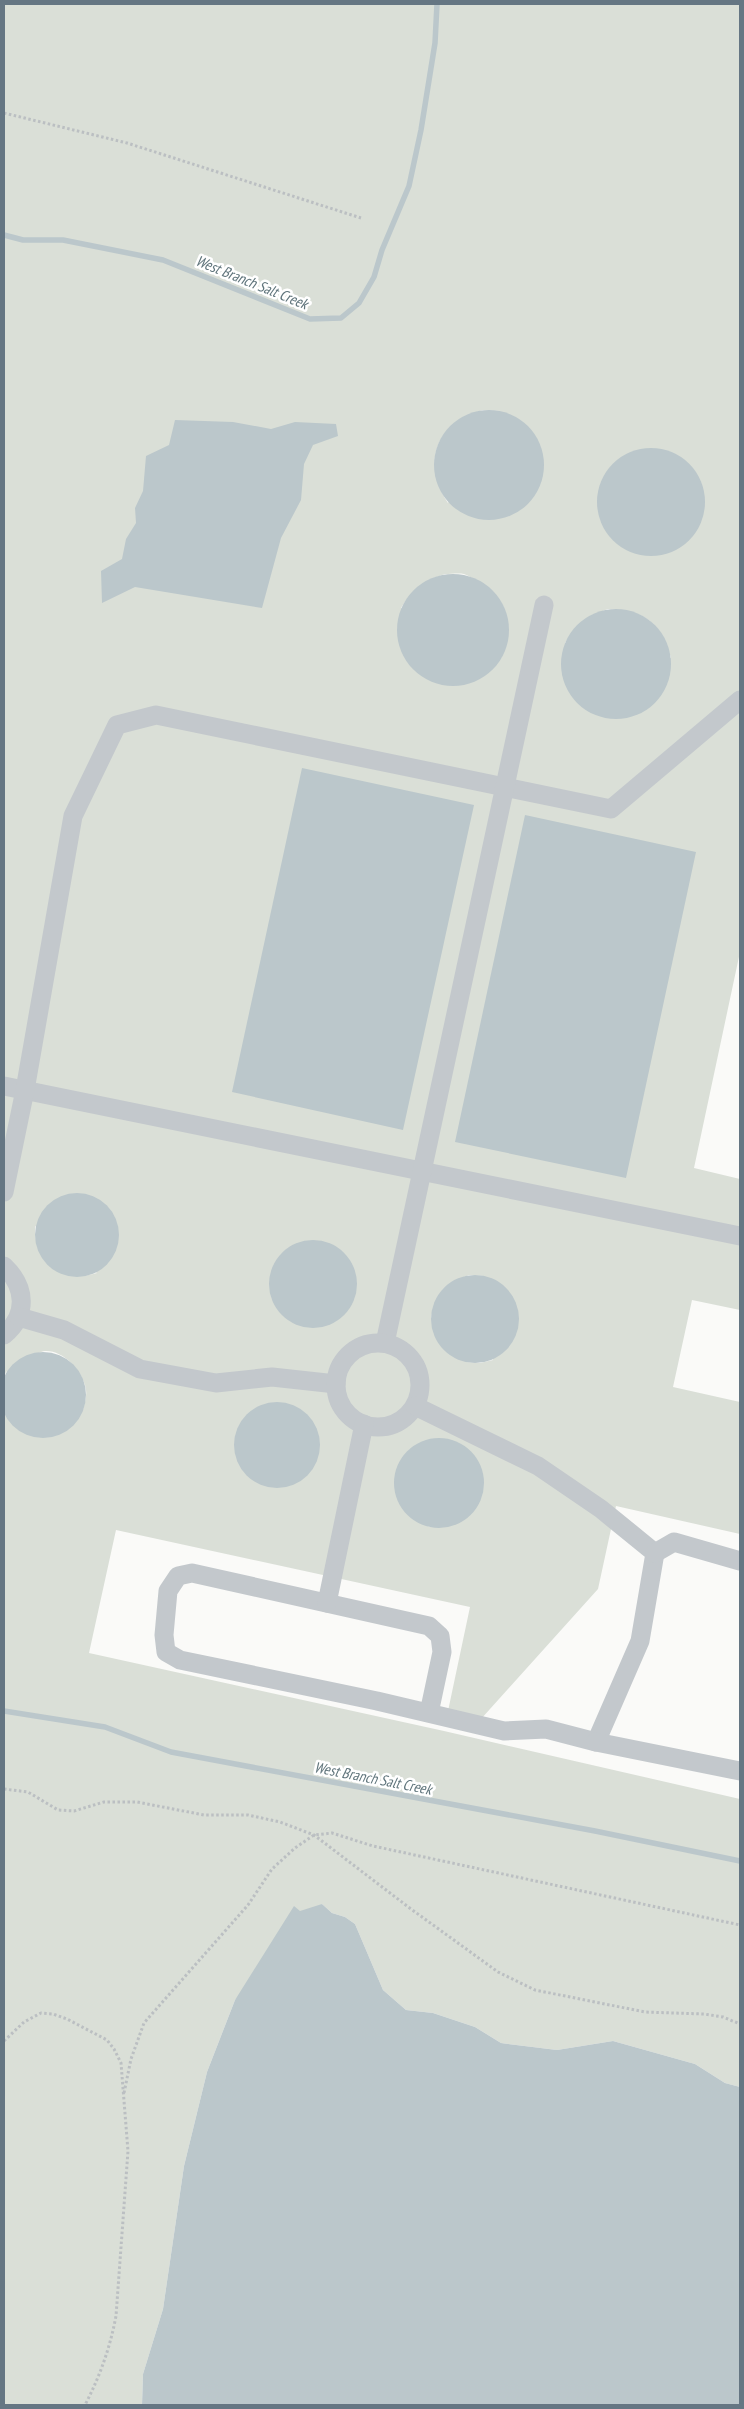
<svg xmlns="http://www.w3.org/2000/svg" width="744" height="2409" font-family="'PT Sans Narrow',sans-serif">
  <rect width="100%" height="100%" fill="#fafaf8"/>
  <path fill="#dadfd7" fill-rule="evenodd" d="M4 4H740V952L694 1168 740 1179V1310L692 1300 673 1387 740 1402V1534L616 1506 598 1589 481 1719 448 1711 470 1607 116 1530 89 1653 444 1731 740 1799V2087L725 2083 695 2064 613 2041 557 2050 501 2043 475 2027 433 2013 406 2010 383 1990 355 1924 345 1917 332 1913 322 1904 235 2000 207 2072 184 2166 163 2309 143 2374 142 2405H4V1413L5 1415 82 1412C85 1404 88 1394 85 1385 80 1369 63 1350 45 1351 36 1352 15 1367 6 1372L4 1377ZM483 410 500 411 448 503C421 462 436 423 483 410ZM445 574C451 574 459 573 464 574 470 576 476 581 481 584 511 602 513 628 501 658L401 608C413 589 424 581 445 574ZM608 609C644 610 662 623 671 658L565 643C577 625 588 616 608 609ZM35 1226 97 1273C61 1284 34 1264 35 1226ZM469 1275 484 1276 493 1360 480 1363 466 1362 431 1318C436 1294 446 1283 469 1275ZM410 1449 430 1527C393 1513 385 1480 410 1449Z"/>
  <g fill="#bbc7cb">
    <circle cx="489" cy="465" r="55"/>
    <polygon points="175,420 233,422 271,429 295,422 336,424 338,436 313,445 304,464 301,500 281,538 262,608 135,587 102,603 101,571 122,559 126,539 136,523 135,508 143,491 146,456 169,445"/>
    <circle cx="651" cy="502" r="54"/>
    <circle cx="453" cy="630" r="56"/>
    <circle cx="616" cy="664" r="55"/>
    <polygon points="302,768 474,805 403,1130 232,1092"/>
    <polygon points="525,815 696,852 626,1178 455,1142"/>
    <circle cx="77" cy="1235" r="42"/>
    <circle cx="313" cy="1284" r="44"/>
    <circle cx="475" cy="1319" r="44"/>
    <circle cx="43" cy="1395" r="43"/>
    <circle cx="277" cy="1445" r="43"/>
    <circle cx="439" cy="1483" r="45"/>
    <polygon points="322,1904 332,1913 345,1917 355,1924 383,1990 406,2010 433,2013 475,2027 501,2043 557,2050 613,2041 695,2064 725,2083 740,2087 740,2405 142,2405 143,2374 163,2309 184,2166 207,2072 235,2000 294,1906 300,1911"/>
  </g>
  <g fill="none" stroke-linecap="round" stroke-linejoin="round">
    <g stroke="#bbc7cb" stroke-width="5.5">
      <polyline points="4,235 23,240 63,240 163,260 310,319 341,318 359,303 374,277 382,250 409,186 421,130 435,43 437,4"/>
      <polyline points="4,1711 105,1727 171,1752 595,1831 740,1861"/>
    </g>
    <g stroke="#bbbfc2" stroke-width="3" stroke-dasharray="2.5 2.5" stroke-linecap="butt">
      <polyline points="4,113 127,143 361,218"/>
      <polyline points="4,1789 28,1792 58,1810 74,1811 104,1802 137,1802 204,1815 248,1815 280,1822 314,1835 411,1909 498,1972 535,1990 645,2012 704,2014 723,2017 740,2024"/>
      <path d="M4 2041 24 2022 41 2013 53 2014 67 2019 107 2040 114 2049 121 2063 128 2151 116 2316C110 2348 100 2376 85 2405"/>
      <polyline points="124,2093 131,2059 144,2023 248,1905 272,1869 295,1848 314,1835 332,1833 373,1846 740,1925"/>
    </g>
    <g stroke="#c3c8cc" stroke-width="19">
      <polyline points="4,1086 740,1236"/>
      <polyline points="4,1192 25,1090 73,816 117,725 156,715 611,809 740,700"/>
      <path d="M4 1266C26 1287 28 1315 4 1335"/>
      <polyline points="19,1317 64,1330 140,1369 216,1383 272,1377 336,1384"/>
      <polyline points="385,1343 544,605"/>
      <circle cx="378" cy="1385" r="42"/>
      <polyline points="415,1406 538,1466 601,1509 655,1553 640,1641 596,1742 546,1729 504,1731 377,1701 180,1660 166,1652 164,1635 168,1591 178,1576 192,1573 429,1626 440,1636 442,1652 429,1713"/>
      <polyline points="655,1553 674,1542 740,1561"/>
      <polyline points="327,1603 364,1424"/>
      <polyline points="596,1742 740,1771"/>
    </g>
  </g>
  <g text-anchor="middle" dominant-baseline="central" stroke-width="5" stroke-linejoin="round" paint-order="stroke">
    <g font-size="15" font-style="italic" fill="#60757c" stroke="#fff">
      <text transform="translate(252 282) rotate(22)">West Branch Salt Creek</text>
      <text transform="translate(373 1778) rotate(11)">West Branch Salt Creek</text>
    </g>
  </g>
  <rect width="744" height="2409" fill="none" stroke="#657683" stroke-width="10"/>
</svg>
